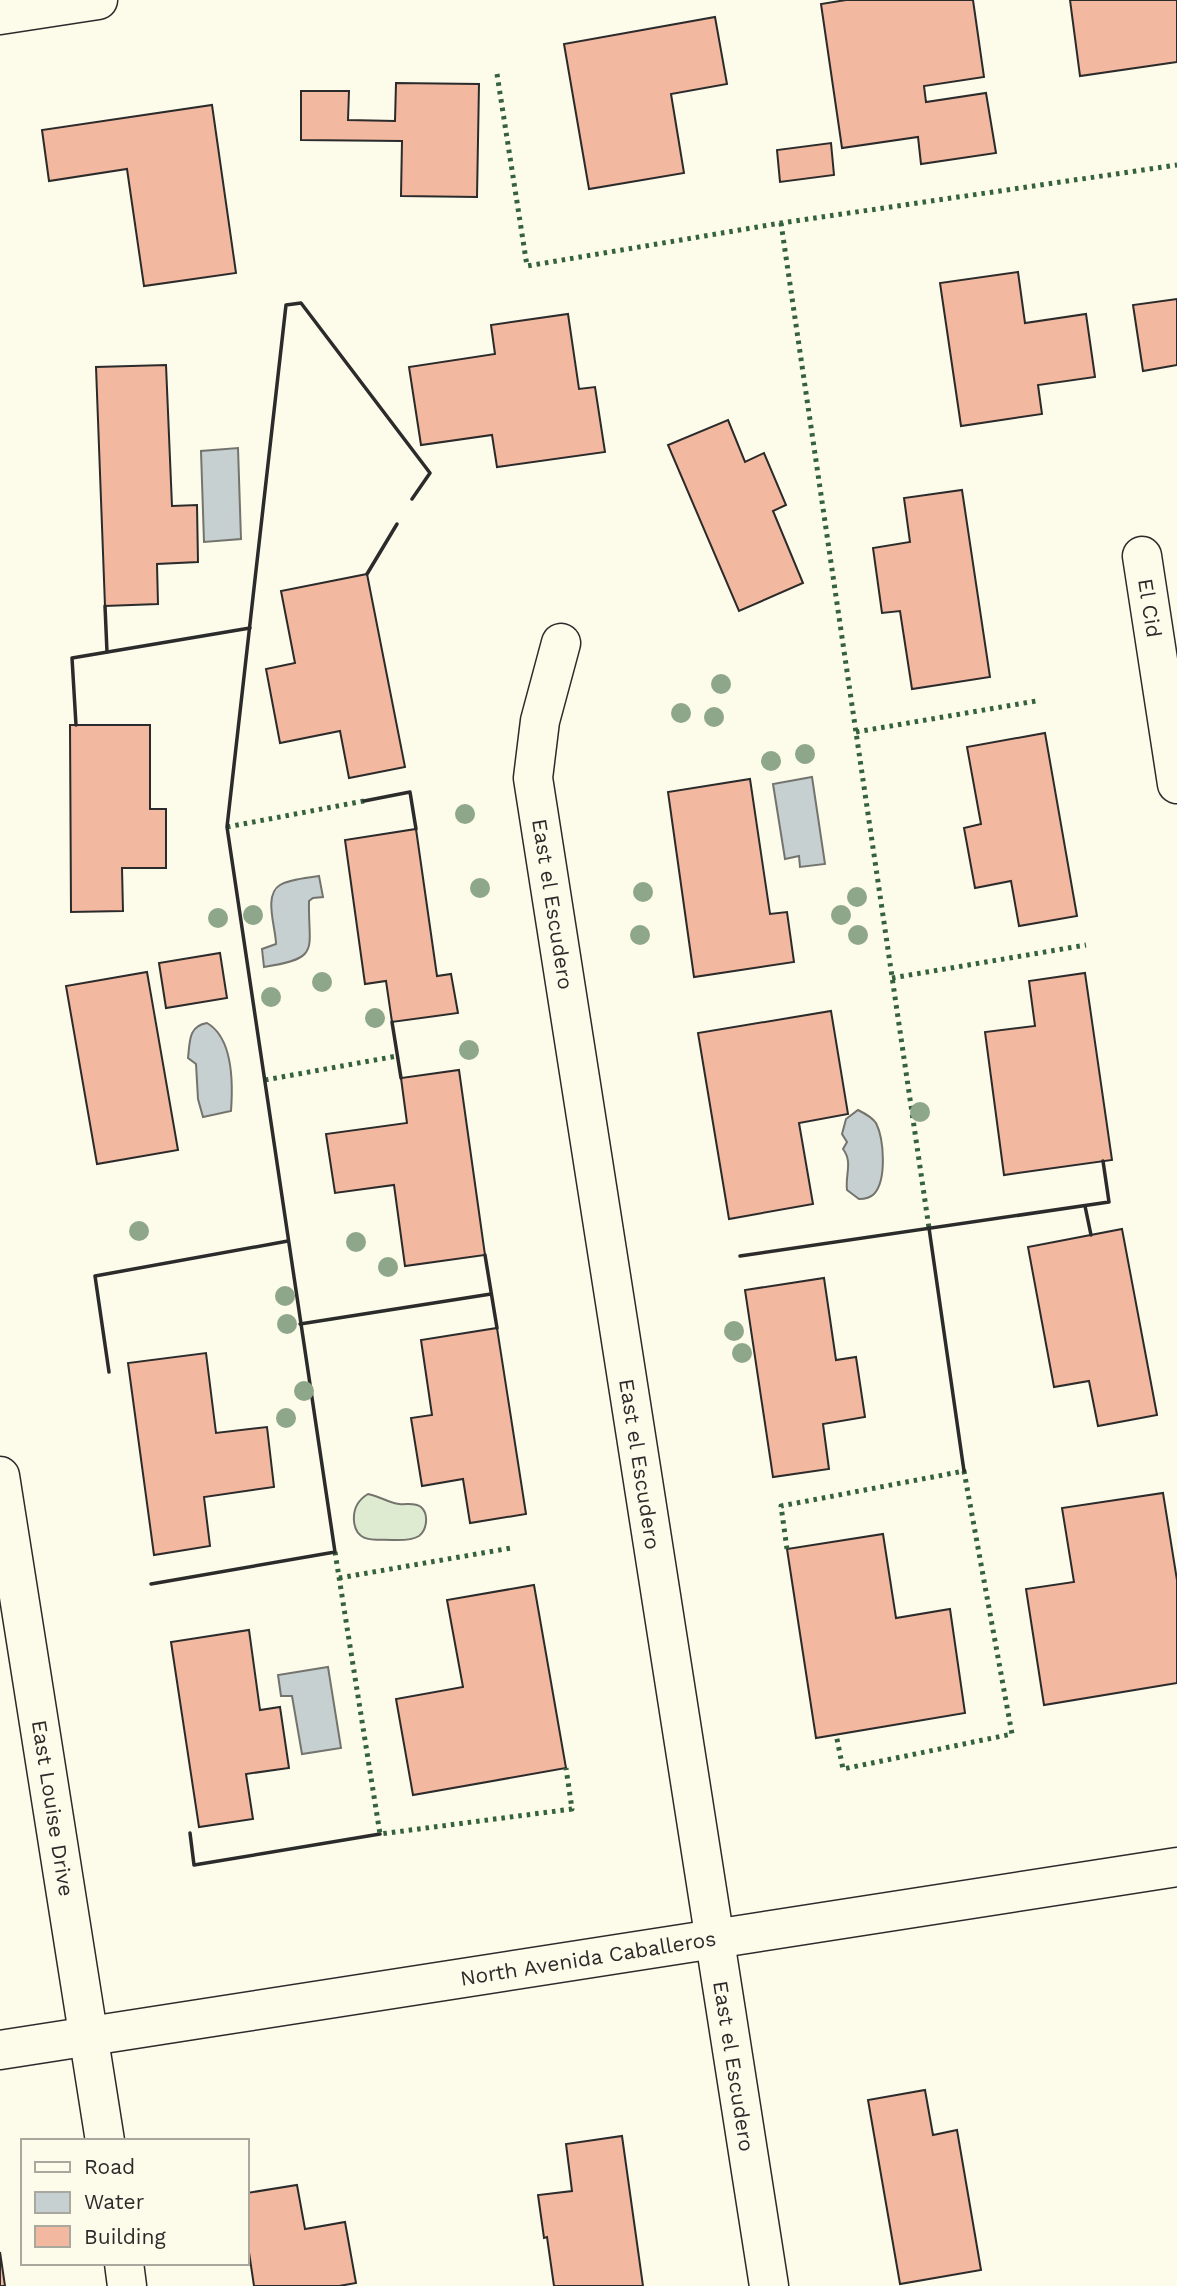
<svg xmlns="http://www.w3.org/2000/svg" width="1177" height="2286" font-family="'Work Sans',sans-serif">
  <rect width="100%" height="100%" fill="#fdfbea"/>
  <path fill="#deebd1" stroke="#74746e" stroke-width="2" d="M368 1494C379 1496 389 1503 399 1504 407 1505 414 1502 421 1507 429 1514 427 1530 419 1536 411 1541 400 1540 392 1540 376 1539 356 1544 354 1521 353 1509 358 1500 368 1494Z"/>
  <g fill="#c7d0d0" stroke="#74746e" stroke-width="2">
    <polygon points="238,448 241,539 204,542 201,451"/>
    <polygon points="812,777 825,864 800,867 799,856 785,859 773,784"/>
    <path d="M319 876 323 897 313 898 309 901C308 950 322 958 264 967L262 949 276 944C276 928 263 895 280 885 290 879 307 878 319 876Z"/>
    <path d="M207 1023C233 1038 233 1084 231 1111L203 1117 198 1099 196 1064 188 1058C190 1042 188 1026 207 1023Z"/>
    <path d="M858 1110C864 1113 872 1117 876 1123 884 1139 887 1180 874 1194 870 1198 864 1199 859 1199L847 1190C845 1175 853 1162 843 1149L847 1142 842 1134 846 1119Z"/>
    <polygon points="328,1667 341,1748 302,1754 292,1696 281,1696 278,1675"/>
  </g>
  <g fill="#f2b8a0" stroke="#2b2b2b" stroke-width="2">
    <polygon points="846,0 973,0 984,77 924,86 926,102 986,93 996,153 921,164 918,137 842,148 821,4"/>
    <polygon points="1070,0 1177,0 1177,62 1080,76"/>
    <polygon points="715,17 727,84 671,94 684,173 589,189 564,44"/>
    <polygon points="396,83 479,84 477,197 401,196 402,141 301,140 301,91 349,91 348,120 395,121"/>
    <polygon points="212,105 236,273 144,286 127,169 49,181 42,130"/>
    <polygon points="831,143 834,175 780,182 777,150"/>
    <polygon points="1018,272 1025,323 1086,314 1095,377 1038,385 1042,414 961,426 940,283"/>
    <polygon points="1177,299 1177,365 1143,371 1133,305"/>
    <polygon points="568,314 579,389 595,387 605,452 497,467 492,435 421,445 409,367 495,354 491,325"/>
    <polygon points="166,365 172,506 197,505 198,562 157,564 158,604 105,606 96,367"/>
    <polygon points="728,420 745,462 764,453 786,505 773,511 803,583 739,611 668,445"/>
    <polygon points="962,490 990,677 912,689 900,611 882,613 873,548 910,542 904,498"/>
    <polygon points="367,574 405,767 349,778 340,731 280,743 266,669 295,663 281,591"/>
    <polygon points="70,725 150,725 150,809 166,809 166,868 122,868 123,911 71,912"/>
    <polygon points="1045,733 1077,916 1019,926 1011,881 975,888 964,828 981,824 967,747"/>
    <polygon points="750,779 770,914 787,912 794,962 694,977 668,792"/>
    <polygon points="416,829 437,976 451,974 458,1013 392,1022 386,981 365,984 345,840"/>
    <polygon points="220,953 227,998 166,1008 159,963"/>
    <polygon points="147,972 178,1150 97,1164 66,986"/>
    <polygon points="1085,973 1112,1160 1004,1175 985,1032 1035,1026 1029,981"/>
    <polygon points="831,1011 848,1114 799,1123 813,1204 729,1219 698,1033"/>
    <polygon points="459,1070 485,1255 405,1266 394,1185 335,1193 326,1134 407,1123 401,1078"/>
    <polygon points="1122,1229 1157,1415 1098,1426 1089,1381 1054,1387 1028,1247"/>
    <polygon points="824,1278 836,1360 856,1357 865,1417 823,1424 829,1469 773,1477 745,1290"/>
    <polygon points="497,1328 526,1514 470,1523 463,1479 422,1486 411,1418 432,1415 421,1340"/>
    <polygon points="206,1353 216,1433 267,1427 274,1487 204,1497 210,1546 154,1555 128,1363"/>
    <polygon points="1163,1493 1177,1580 1177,1683 1044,1705 1026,1589 1074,1582 1062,1508"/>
    <polygon points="883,1534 896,1618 950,1609 965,1713 816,1738 787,1549"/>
    <polygon points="534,1585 566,1768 413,1795 396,1699 463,1687 447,1600"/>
    <polygon points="249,1630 260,1710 280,1707 289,1768 246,1774 253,1819 199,1827 171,1642"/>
    <polygon points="925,2090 933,2135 957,2130 981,2270 900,2284 868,2100"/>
    <polygon points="622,2136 643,2286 554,2286 547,2237 544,2238 538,2195 572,2191 566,2144"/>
    <polygon points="297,2185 305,2229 345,2222 356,2283 339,2286 254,2286 247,2239 247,2193"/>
    <polygon points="0,2252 5,2286 0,2286"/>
  </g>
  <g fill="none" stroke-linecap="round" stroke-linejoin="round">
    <defs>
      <g id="minor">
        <polyline points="0,15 98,0"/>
        <polyline points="1142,556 1177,784"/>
        <polyline points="561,643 540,721 533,778 769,2286"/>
        <polyline points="0,1476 105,2141"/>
        <polyline points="124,2263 127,2286"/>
      </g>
      <polyline id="tertiary" points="0,2050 1177,1867"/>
    </defs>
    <use href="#minor" stroke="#2b2b2b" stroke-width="41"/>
    <use href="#tertiary" stroke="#2b2b2b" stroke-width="41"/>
    <use href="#minor" stroke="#fdfbea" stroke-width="38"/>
    <use href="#tertiary" stroke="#fdfbea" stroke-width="38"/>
    <g stroke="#34623c" stroke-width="5" stroke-dasharray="3.5 5" stroke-linecap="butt">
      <polyline points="497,74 527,266 781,223 1177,165"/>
      <polyline points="781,223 929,1228"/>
      <polyline points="856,732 1036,701"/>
      <polyline points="227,827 364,801"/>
      <polyline points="892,978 1086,945"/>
      <polyline points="265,1080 397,1056"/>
      <polyline points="787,1549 781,1506 964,1471 1012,1734 843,1769 836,1734"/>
      <polyline points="335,1552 380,1834 572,1809 566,1768"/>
      <polyline points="339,1578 511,1548"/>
    </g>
    <g stroke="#2b2b2b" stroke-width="3.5">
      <polyline points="367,574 397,524"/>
      <polyline points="105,606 107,652"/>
      <polyline points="76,725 72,658 250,628"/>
      <polyline points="364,801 410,792 416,829"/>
      <polyline points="392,1022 401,1078"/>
      <polyline points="1085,1206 1091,1235"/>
      <polyline points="929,1228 964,1471"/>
      <polyline points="485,1255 497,1328"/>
      <polyline points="740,1256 1109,1202 1103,1161"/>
      <polyline points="300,1324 491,1294"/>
      <polyline points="109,1372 95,1276 288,1241"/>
      <polyline points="151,1584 335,1552 227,827 286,305 301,303 430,473 412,499"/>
      <polyline points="190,1833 194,1865 380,1834"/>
    </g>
  </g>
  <g fill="#8ea78a">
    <circle cx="721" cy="684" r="10"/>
    <circle cx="681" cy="713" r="10"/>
    <circle cx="714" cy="717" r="10"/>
    <circle cx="805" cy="754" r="10"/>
    <circle cx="771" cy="761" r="10"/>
    <circle cx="465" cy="814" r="10"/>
    <circle cx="480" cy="888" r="10"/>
    <circle cx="643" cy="892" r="10"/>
    <circle cx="857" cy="897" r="10"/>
    <circle cx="253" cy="915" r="10"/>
    <circle cx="841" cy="915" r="10"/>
    <circle cx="218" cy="918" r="10"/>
    <circle cx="640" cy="935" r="10"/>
    <circle cx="858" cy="935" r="10"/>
    <circle cx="322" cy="982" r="10"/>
    <circle cx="271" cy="997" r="10"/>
    <circle cx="375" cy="1018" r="10"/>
    <circle cx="469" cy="1050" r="10"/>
    <circle cx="920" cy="1112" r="10"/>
    <circle cx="139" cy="1231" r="10"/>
    <circle cx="356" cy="1242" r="10"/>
    <circle cx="388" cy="1267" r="10"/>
    <circle cx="285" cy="1296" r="10"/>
    <circle cx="287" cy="1324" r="10"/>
    <circle cx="734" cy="1331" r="10"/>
    <circle cx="742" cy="1353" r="10"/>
    <circle cx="304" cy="1391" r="10"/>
    <circle cx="286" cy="1418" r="10"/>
  </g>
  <g text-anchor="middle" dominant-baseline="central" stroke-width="5" stroke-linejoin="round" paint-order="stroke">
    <g font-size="21" fill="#2b2b2b" stroke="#fdfbea">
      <text transform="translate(1150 608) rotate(81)">El Cid</text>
      <text transform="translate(553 904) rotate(81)">East el Escudero</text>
      <text transform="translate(640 1464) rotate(81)">East el Escudero</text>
      <text transform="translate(53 1808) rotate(81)">East Louise Drive</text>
      <text transform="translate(588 1958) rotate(-9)">North Avenida Caballeros</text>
      <text transform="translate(734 2066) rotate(81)">East el Escudero</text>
    </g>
  </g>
  <rect x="21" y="2139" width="228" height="126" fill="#fdfbea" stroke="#a9a89e" stroke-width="2"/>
  <rect x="35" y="2162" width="35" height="10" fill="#fdfbea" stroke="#a9a89e" stroke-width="2"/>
  <text x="84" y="2174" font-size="21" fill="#2b2b2b">Road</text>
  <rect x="35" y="2192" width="35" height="21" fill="#c7d0d0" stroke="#a9a89e" stroke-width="2"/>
  <text x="84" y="2209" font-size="21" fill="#2b2b2b">Water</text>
  <rect x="35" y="2226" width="35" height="21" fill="#f2b8a0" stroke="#a9a89e" stroke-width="2"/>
  <text x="84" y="2244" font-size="21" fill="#2b2b2b">Building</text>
</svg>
